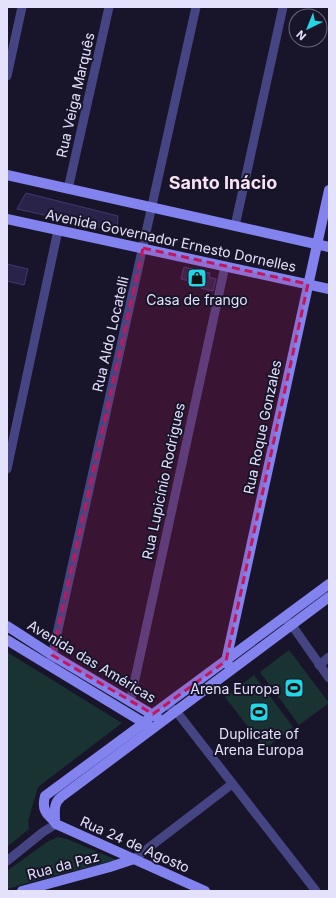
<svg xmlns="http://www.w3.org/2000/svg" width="336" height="898" font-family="Inter,sans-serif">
  <rect width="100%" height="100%" fill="#18152a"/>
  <g fill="#183331">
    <polygon points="289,650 329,703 299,725 260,672"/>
    <polygon points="7,652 122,723 38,787 28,821 29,829 7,847"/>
    <polygon points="254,675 293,727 265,749 225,697"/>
    <path d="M58 837 67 839 119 861C106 861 92 866 80 869 55 875 31 882 7 889V871L47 842Z"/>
  </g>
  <g fill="#292349" stroke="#423872">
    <polygon points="26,193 118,216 117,231 17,209"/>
    <polygon points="7,264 28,269 24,285 7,281"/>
    <polygon points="184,267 210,273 209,277 216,279 213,291 201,288 202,284 181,279"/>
  </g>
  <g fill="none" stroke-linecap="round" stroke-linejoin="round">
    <g stroke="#464583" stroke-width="9">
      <polyline points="7,76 22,7"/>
      <polyline points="68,189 109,7"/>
      <polyline points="235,226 283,7"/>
      <polyline points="7,469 58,230"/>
      <polyline points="286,620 291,624 329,678"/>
      <polyline points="51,661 196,7"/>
      <polyline points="319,665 329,657"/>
      <polyline points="130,702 225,266"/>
      <polyline points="166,704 176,711 316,891"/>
      <polyline points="134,859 232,784"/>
      <polyline points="7,861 43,832 56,824"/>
    </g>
    <g stroke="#8383f0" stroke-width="10">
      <polyline points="7,175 329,247"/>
      <polyline points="7,219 329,289"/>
      <polyline points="7,626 52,655 158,718"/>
      <polyline points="7,640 149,726"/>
      <polyline points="231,669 226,661 329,190"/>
      <path d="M55 821C55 811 53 804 61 797L329 597"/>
      <polyline points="22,891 110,867 134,859"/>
      <path d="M205 891 56 824C54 820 53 820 50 817 43 811 43 803 45 796L144 723 153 714 329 584"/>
    </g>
  </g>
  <path fill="#c2185b" fill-opacity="0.2" stroke="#c2185b" stroke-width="3" stroke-dasharray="8 5" stroke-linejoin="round" d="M143 248 308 284 226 661 153 714 52 655Z"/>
  <defs>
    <symbol id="shop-square" viewBox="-11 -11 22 22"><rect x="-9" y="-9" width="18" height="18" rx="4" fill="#24d6e5" stroke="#18152a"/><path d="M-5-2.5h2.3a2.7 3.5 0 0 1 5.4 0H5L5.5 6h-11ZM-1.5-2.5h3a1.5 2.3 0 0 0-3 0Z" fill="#111"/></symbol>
    <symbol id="stadium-square" viewBox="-11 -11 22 22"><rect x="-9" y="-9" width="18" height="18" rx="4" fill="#24d6e5" stroke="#18152a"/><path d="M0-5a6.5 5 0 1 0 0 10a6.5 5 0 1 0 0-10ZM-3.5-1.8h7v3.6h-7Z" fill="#111"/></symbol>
  </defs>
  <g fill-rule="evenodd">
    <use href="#shop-square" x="186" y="267" width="22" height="22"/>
    <use href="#stadium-square" x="283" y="677" width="22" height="22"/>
    <use href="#stadium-square" x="248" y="701" width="22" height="22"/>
  </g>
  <g text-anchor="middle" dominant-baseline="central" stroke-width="4" stroke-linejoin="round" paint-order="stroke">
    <g font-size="14" fill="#e3e1fb" stroke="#18152a">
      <text transform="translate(75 95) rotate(-77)">Rua Veiga Marquês</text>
      <text transform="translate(171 240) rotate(12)">Avenida Governador Ernesto Dornelles</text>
      <text transform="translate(110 334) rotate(-77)">Rua Aldo Locatelli</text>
      <text transform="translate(262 427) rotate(-78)">Rua Roque Gonzales</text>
      <text transform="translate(163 481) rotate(-78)">Rua Lupicínio Rodrigues</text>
      <text transform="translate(92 661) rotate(31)">Avenida das Américas</text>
      <text transform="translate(135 844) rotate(24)">Rua 24 de Agosto</text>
      <text transform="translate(63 865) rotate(-15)">Rua da Paz</text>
    </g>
    <g font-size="14" fill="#e3e1fb" stroke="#18152a">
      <text x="197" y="299">Casa de frango</text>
      <text x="280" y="688" text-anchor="end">Arena Europa</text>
      <text x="259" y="733">Duplicate of<tspan x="259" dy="16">Arena Europa</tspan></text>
    </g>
    <g font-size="18" font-weight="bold" fill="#fce3f3" stroke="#18152a">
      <text x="223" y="182">Santo Inácio</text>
    </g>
  </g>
  <rect width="336" height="898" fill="none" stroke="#e3e1fb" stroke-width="16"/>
  <g transform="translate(308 28) rotate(223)"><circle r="19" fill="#18152a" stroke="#69677e"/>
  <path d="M0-3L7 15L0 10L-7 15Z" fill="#24d6e5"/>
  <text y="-6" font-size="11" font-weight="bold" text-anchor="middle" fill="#e3e1fb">N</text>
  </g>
</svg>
